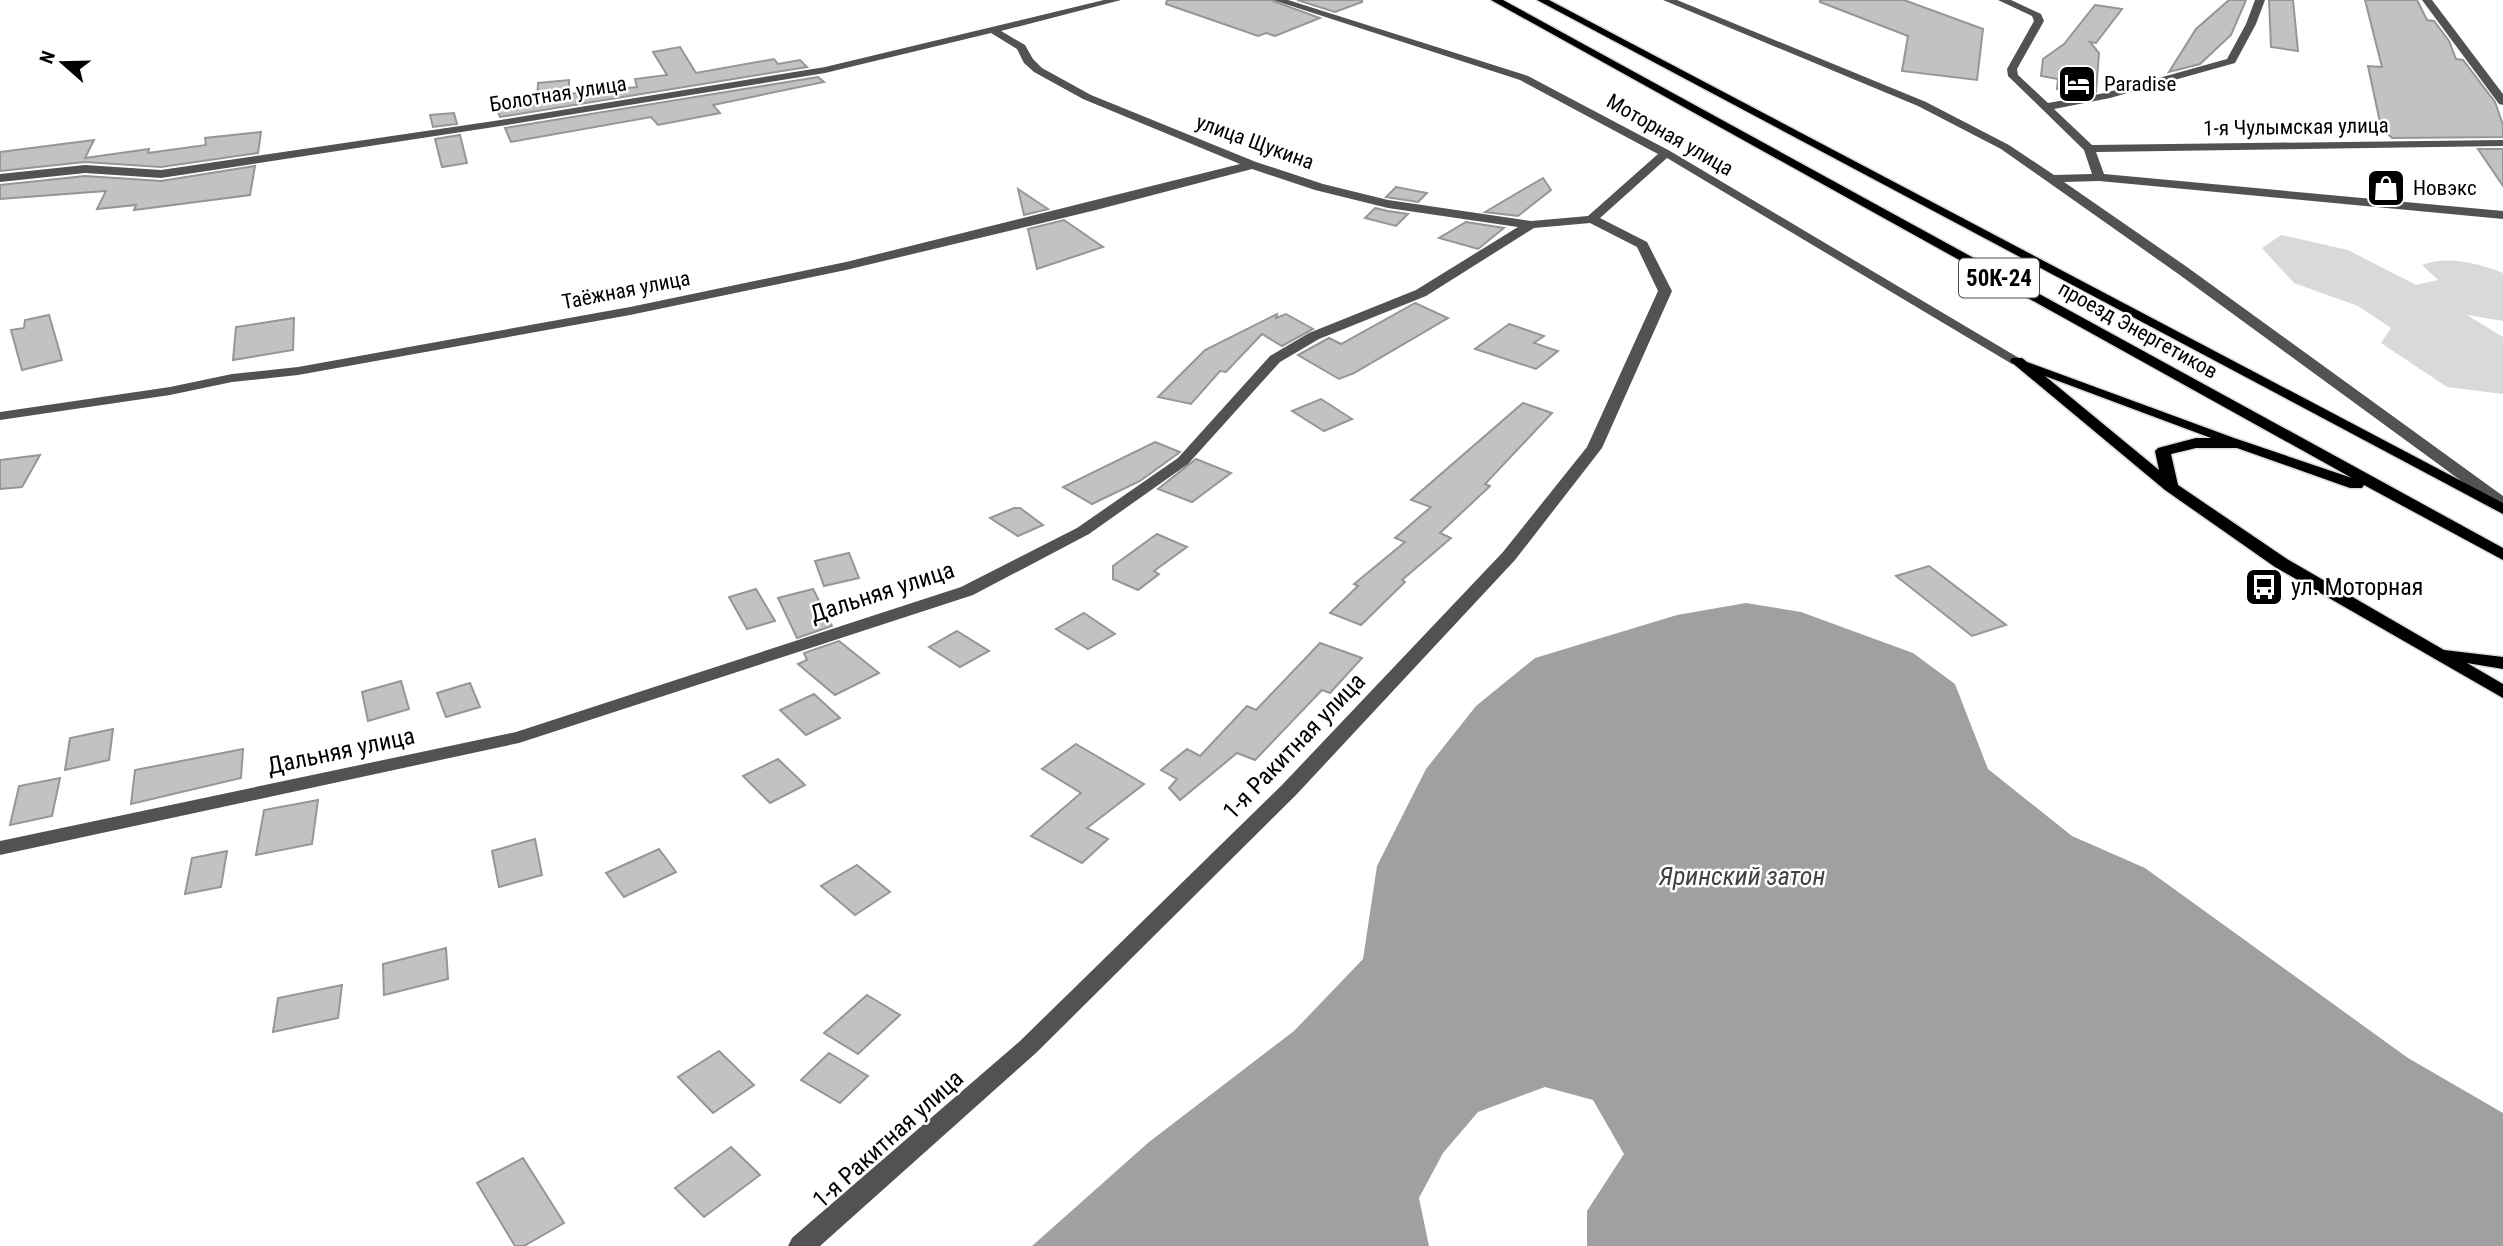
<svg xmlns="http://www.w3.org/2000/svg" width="2503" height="1246" font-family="'Roboto Condensed',sans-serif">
  <rect width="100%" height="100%" fill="#fff"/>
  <path fill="#d9d9d9" d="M2281 235 2348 250 2416 285 2438 280 2422 265C2447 255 2478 263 2503 273V321L2467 315 2503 337V394L2447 387 2381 343 2391 328 2358 306 2294 283 2262 248Z"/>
  <polygon fill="#a0a0a0" points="1746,603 1801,612 1913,653 1955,684 1988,769 2072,836 2145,868 2408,1058 2503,1113 2503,1246 1587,1246 1587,1211 1624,1154 1593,1100 1545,1087 1478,1112 1443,1153 1419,1198 1429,1246 1032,1246 1149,1142 1294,1031 1363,959 1377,866 1426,769 1476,706 1535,658 1677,615"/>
  <g fill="#c2c2c2" stroke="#969696" stroke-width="2">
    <polygon points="1167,0 1270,0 1320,18 1275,36 1266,33 1258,36 1166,4"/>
    <polygon points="1297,0 1362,0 1362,2 1335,12"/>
    <polygon points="1820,0 1904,0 1983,29 1977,80 1902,71 1908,36 1820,2"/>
    <polygon points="2229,0 2246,0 2231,35 2200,64 2169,72 2196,29"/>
    <polygon points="2269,0 2293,0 2298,51 2271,47"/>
    <polygon points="2365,0 2417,0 2427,20 2434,21 2449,41 2456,59 2463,60 2495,102 2503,125 2503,137 2392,138 2381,127 2368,66 2382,67"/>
    <polygon points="2095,5 2122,9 2096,43 2090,42 2099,53 2096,92 2057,89 2058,79 2041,76 2043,59 2064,44"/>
    <polygon points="680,47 696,73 774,59 778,64 800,60 807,67 500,117 496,108 537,103 538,83 569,80 569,94 637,87 635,79 667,75 653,52"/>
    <polygon points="818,77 824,82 713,105 720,113 658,125 651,117 511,142 505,128"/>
    <polygon points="454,113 457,124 433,127 430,115"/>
    <polygon points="261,132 258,153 161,167 85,162 0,171 0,152 94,140 85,158 149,149 148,153 206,145 205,138"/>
    <polygon points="460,135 467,163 442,167 435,139"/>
    <polygon points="2478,149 2503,149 2503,186"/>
    <polygon points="255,166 250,195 134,210 136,205 97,209 106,191 0,199 0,185 85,176 161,181"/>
    <polygon points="1543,178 1551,190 1518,216 1485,212"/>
    <polygon points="1396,187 1427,193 1418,202 1386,197"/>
    <polygon points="1018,189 1048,209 1024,215"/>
    <polygon points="1375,208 1388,211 1408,214 1396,226 1365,218"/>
    <polygon points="1064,220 1103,247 1037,269 1028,229"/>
    <polygon points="1466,222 1504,228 1478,249 1439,238"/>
    <polygon points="1415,303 1448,318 1354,373 1339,379 1298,355 1329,338 1341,344"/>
    <polygon points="1277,314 1276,318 1286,314 1313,329 1282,346 1262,334 1226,372 1220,371 1191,404 1158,397 1205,350"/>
    <polygon points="49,315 62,360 22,370 11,330 24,328 25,320"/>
    <polygon points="294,318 293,350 233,360 236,327"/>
    <polygon points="1509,324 1544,336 1534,343 1558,351 1536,369 1475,349"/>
    <polygon points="1321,399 1352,419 1324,431 1292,411"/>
    <polygon points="1523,403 1552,413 1485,484 1490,486 1440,533 1451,538 1402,580 1405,582 1361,625 1330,613 1358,586 1354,584 1405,542 1395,538 1431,507 1411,500"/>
    <polygon points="1155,442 1180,452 1140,481 1092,504 1063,487"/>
    <polygon points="40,455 22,487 0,489 0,460"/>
    <polygon points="1196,459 1231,473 1192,502 1158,489"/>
    <polygon points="1014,508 1020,508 1043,525 1018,536 990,518"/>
    <polygon points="1157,534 1187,547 1154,571 1159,574 1138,590 1113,579 1113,566"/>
    <polygon points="849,553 859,578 824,586 815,561"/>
    <polygon points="1929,566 2006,625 1972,636 1896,576"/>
    <polygon points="756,589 775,621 747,629 729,597"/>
    <polygon points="813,589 832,626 797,638 778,598"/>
    <polygon points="1084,613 1115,634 1088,649 1056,629"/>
    <polygon points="957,631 989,651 960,667 929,647"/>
    <polygon points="839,641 879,673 835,695 798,664 807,660 804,653"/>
    <polygon points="1320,643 1362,658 1330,693 1322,690 1255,760 1237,753 1180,800 1169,788 1177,779 1161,770 1187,749 1200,756 1247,706 1256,710"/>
    <polygon points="401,681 409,709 368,721 362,692"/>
    <polygon points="470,683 480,707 446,717 437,693"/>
    <polygon points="814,694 840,718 806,735 780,710"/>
    <polygon points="113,729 109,760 65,770 70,738"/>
    <polygon points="1076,744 1144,784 1087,828 1108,839 1082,863 1031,836 1081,793 1042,769"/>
    <polygon points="243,749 241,778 131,804 135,770"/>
    <polygon points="778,759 805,785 770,803 743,776"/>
    <polygon points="60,778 52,816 10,825 19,786"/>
    <polygon points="318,800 312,844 256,855 264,810"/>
    <polygon points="535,839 542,875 499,887 492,851"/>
    <polygon points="659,849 676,872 624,897 606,873"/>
    <polygon points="227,851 221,887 185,894 192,858"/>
    <polygon points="857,865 890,892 855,915 821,886"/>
    <polygon points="446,948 448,979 384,995 383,964"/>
    <polygon points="342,985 338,1018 273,1032 278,998"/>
    <polygon points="867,995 900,1015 858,1054 824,1033"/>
    <polygon points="719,1051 754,1085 713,1113 678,1077"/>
    <polygon points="829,1053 868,1076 840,1103 801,1080"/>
    <polygon points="731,1147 760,1175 704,1217 675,1188"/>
    <polygon points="523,1158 564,1223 524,1246 515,1246 477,1183"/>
  </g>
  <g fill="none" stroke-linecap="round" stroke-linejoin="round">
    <defs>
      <g id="major">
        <path d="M1491 0H1503L2503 548V560L2364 485 2362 488H2350L2237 448H2196L2171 454 2178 485 2287 559 2444 650 2503 657V669L2467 663 2503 684V698L2275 567 2165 490 2010 361 2012 358H2022L2027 362 2234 438 2352 478ZM2045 376 2211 438H2196L2158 448 2155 451 2159 470Z"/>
        <polygon points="1537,0 1549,0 2503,503 2503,514"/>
      </g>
    </defs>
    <use href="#major" stroke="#dbdbdb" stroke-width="3"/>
    <g fill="#525252" fill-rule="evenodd">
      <polygon points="1104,0 1121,0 1001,31 1025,45 1033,59 1042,68 1091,95 1256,162 1323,184 1388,200 1531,221 1588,216 1658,154 1520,80 1273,0 1288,0 1528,76 1670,151 2024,361 2022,364 2012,364 1667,158 1600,218 1647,242 1672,291 1602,448 1515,560 1296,795 1036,1053 820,1246 788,1246 792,1238 1020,1041 1282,785 1503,552 1587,447 1658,291 1637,247 1590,223 1534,228 1426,296 1319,339 1280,362 1188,464 1089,534 973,595 519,743 0,855 0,841 516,732 961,587 1077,528 1178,458 1270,356 1309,333 1416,290 1518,227 1388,208 1315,190 1252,169 1096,210 846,270 630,315 298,375 232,382 170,395 0,420 0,412 170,387 232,374 298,367 630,307 846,262 1240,164 1083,99 1034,72 1024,63 1017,49 991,33 825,73 494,127 161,178 85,173 0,182 0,174 85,165 161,170 494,121 825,67"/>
      <polygon points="1663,0 1677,0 1926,102 2009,145 2054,175 2092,174 2084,150 2008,76 2007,69 2034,21 2032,16 1998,0 2011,0 2041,14 2044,21 2017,69 2018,75 2048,103 2105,93 2227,59 2246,24 2255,0 2265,0 2256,24 2235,63 2110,98 2054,109 2092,145 2503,140 2503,146 2096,152 2104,174 2503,211 2503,219 2099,181 2064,182 2187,267 2503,496 2503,509 2497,507 2177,273 2001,149 1918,106"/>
      <polygon points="2422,0 2432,0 2503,94 2503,105 2499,104"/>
    </g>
    <use href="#major" fill="#000" fill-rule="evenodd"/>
  </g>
  <defs>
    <symbol id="hotel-square" viewBox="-11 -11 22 22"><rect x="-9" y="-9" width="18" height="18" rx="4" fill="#000" stroke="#fff"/><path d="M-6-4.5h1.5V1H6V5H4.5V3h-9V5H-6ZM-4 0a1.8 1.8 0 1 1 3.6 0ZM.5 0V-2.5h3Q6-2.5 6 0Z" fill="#fff"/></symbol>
    <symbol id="shop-square" viewBox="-11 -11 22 22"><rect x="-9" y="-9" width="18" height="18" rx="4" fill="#000" stroke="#fff"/><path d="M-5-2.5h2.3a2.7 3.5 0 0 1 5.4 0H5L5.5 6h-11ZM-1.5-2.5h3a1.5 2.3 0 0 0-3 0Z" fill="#fff"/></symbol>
    <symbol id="bus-square" viewBox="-11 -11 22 22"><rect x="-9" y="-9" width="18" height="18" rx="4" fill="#000" stroke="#fff"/><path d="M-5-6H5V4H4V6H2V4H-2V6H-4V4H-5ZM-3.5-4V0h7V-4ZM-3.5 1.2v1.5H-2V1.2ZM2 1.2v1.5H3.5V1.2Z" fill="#fff"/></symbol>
  </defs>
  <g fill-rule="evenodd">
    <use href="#hotel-square" x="2055" y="62" width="44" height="44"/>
    <use href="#shop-square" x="2364" y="166" width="44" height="44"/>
    <use href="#bus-square" x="2242" y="565" width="44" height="44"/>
  </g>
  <g text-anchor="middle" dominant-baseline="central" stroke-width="5" stroke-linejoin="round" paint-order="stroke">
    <g font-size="21" fill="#000" stroke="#fff" text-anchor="start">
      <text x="2104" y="84">Paradise</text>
      <text x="2413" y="188">Новэкс</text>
    </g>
    <g font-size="21" fill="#000" stroke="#fff">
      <text transform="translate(558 94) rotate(-9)">Болотная улица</text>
      <text transform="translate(2296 127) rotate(-1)">1-я Чулымская улица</text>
      <text transform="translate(1670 135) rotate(30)">Моторная улица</text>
      <text transform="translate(1255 142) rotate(20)">улица Щукина</text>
      <text transform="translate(626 290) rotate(-11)">Таёжная улица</text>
      <text transform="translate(2138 330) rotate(29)">проезд Энергетиков</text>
    </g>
    <rect fill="#fff" stroke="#4c4c4c" stroke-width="2" x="1959" y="258.5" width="80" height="39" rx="5"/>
    <g font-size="23" font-weight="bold" fill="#000">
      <text x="1999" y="278">50К-24</text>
    </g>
    <g font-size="24" fill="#000" stroke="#fff" text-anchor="start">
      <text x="2291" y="587">ул. Моторная</text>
    </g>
    <g font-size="24" fill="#000" stroke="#fff">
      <text transform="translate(882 592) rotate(-18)">Дальняя улица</text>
      <text transform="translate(1294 746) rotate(-46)">1-я Ракитная улица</text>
      <text transform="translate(341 751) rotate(-12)">Дальняя улица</text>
      <text transform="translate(888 1139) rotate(-42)">1-я Ракитная улица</text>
    </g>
    <g font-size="26" font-style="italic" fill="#414141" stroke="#fff">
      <text x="1742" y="876">Яринский затон</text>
    </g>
  </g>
  <g transform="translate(63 63) rotate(290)" stroke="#ffffff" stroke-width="5" paint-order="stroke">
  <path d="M0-5L12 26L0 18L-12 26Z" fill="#000000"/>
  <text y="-10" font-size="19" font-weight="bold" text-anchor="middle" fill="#000000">N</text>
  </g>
</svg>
